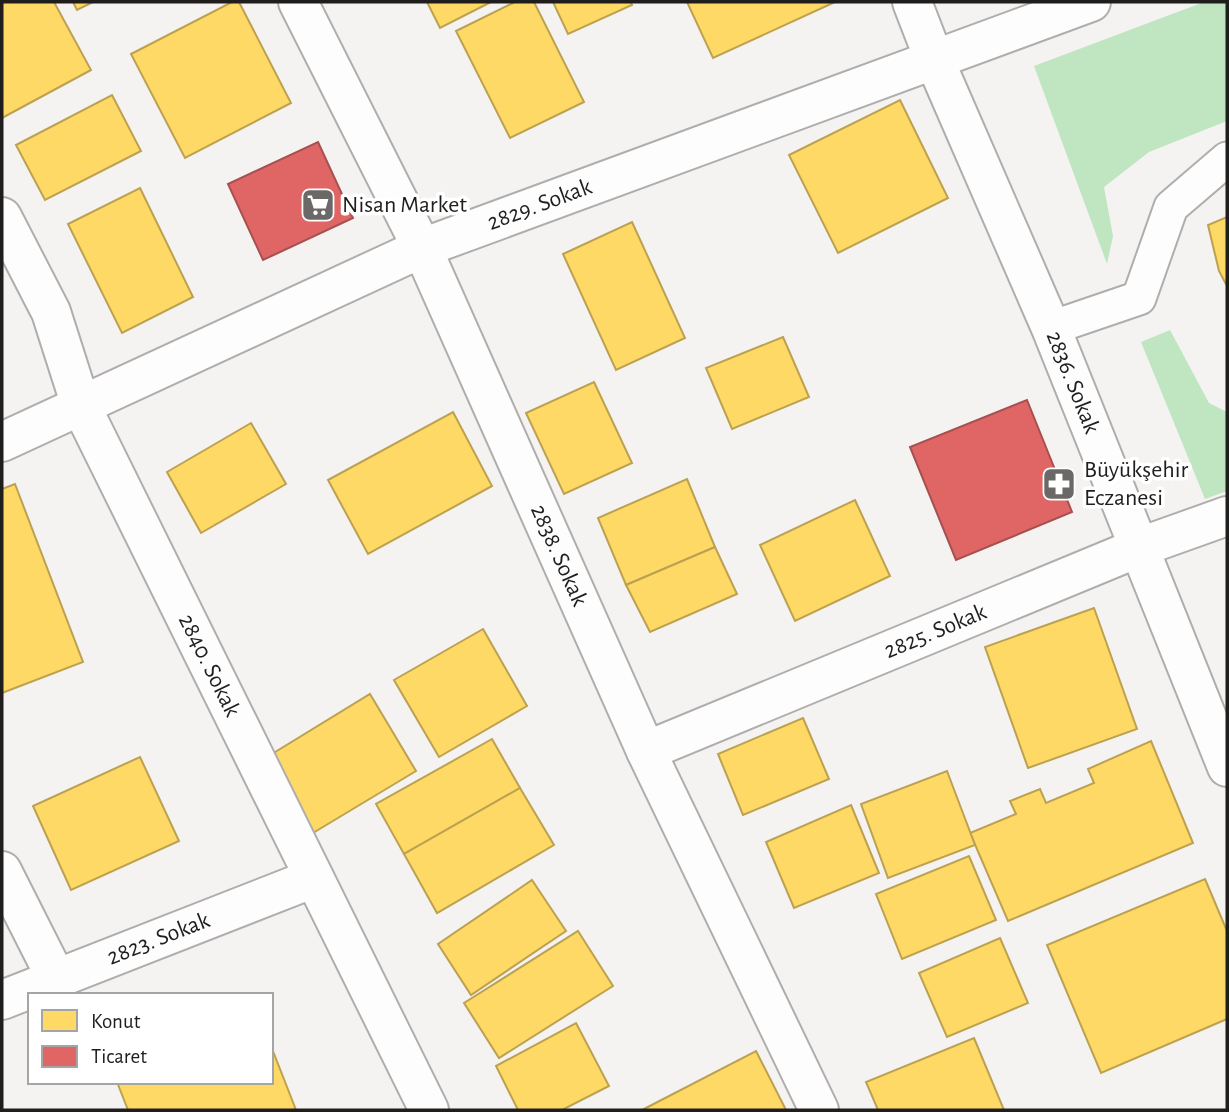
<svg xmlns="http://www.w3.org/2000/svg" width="1229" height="1112" font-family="'Alegreya Sans',sans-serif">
  <rect width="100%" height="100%" fill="#f5f3f1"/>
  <g fill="#bfe6c1">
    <polygon points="1204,2 1227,2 1227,121 1149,152 1104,187 1113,236 1107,264 1034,66"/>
    <polygon points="1170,330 1209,403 1227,412 1227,491 1205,499 1141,342"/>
  </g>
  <g fill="#ffd966" stroke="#bca150" stroke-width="2">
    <polygon points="2,2 54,2 91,70 2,118"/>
    <polygon points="73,2 93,2 77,10"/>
    <polygon points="232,2 239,2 291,103 185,158 131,54"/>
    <polygon points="427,2 491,2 440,28"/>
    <polygon points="515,2 534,2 584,102 510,138 456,31"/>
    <polygon points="553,2 631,2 632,5 568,34"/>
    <polygon points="687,2 835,2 713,58"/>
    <polygon points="112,95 141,151 45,200 16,145"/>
    <polygon points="900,100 948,198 838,253 789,155"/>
    <polygon points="140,188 193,297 122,333 68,224"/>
    <polygon points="1227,217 1227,286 1219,271 1208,225"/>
    <polygon points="632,222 685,338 616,370 563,254"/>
    <polygon points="783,337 809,397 732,429 706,368"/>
    <polygon points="594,382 632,463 564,494 526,413"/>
    <polygon points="453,412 492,486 368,554 328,480"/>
    <polygon points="251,423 286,484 201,533 167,472"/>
    <polygon points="687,479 715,547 626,585 598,518"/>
    <polygon points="15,484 83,662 2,693 2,489"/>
    <polygon points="855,500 890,576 795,621 760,545"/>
    <polygon points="715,547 737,594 650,632 626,585"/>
    <polygon points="1094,608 1137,729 1028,768 985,647"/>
    <polygon points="483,629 527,706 439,757 394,680"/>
    <polygon points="370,694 416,771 313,833 267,757"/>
    <polygon points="803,718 829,779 743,815 718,754"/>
    <polygon points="492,739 520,788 404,854 376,804"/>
    <polygon points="1151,741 1193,843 1008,921 970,833 1016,814 1010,801 1040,789 1046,803 1094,783 1088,769"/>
    <polygon points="140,757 179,841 71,890 33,806"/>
    <polygon points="947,771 975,845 888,878 861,804"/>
    <polygon points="520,788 554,845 437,913 404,854"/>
    <polygon points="851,805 879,873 794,908 766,842"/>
    <polygon points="969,856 996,920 902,959 876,894"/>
    <polygon points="1205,879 1227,931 1227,1019 1101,1073 1047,945"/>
    <polygon points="532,880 566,931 471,995 438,944"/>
    <polygon points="578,931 613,986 499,1058 464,1003"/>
    <polygon points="1000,938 1028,1003 947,1037 919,973"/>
    <polygon points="576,1023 609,1086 562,1110 518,1110 496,1066"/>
    <polygon points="974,1038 1004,1110 878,1110 866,1082"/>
    <polygon points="271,1046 296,1110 128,1110 117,1082 271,1082"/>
    <polygon points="756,1051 786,1110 642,1110"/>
  </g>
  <g fill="#e06666" stroke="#a65050" stroke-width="2">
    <polygon points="318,142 353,218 263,260 228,184"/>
    <polygon points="1027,400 1072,512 956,560 910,447"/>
  </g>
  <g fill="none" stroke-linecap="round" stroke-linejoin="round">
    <defs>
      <polyline id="lane" points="1051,328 1139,298 1171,207 1227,159"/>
      <g id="street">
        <path id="s1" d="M298 2 422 248 646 751 819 1110"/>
        <path id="s2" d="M912 2 934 59 1051 328 1227 767"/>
        <path id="s3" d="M2 217 51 312 81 406 429 1110"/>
        <path id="s4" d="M2 442 422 248 1091 2"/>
        <path id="s5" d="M646 751 1140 547 1227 516"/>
        <polyline points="2,871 57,980"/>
        <path id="s6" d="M2 1000 314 878"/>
      </g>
    </defs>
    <use href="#lane" stroke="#b0aead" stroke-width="37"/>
    <use href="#street" stroke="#b0aead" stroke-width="42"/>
    <use href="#lane" stroke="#fefdfd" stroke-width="33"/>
    <use href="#street" stroke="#fefdfd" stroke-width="38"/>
  </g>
  <defs>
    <symbol id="supermarket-square" viewBox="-11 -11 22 22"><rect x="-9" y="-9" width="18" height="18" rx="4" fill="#6b6967" stroke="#fff"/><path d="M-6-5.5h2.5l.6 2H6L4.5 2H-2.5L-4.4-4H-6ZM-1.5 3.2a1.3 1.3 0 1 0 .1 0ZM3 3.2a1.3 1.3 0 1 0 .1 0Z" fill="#fff"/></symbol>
    <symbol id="pharmacy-square" viewBox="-11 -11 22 22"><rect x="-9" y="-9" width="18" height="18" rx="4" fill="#6b6967" stroke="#fff"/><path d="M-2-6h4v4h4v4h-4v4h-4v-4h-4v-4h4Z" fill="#fff"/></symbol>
  </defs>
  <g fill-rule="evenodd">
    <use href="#supermarket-square" x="299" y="186" width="38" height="38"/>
    <use href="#pharmacy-square" x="1040" y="465" width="38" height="38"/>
  </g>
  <g text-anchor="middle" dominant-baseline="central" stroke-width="7" stroke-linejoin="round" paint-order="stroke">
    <g font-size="24" fill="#201e1d" stroke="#fff">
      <text stroke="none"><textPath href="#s4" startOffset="588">2829. Sokak</textPath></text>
      <text stroke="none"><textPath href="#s2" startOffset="413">2836. Sokak</textPath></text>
      <text stroke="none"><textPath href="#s1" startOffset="612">2838. Sokak</textPath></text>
      <text stroke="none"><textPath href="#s5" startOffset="313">2825. Sokak</textPath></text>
      <text stroke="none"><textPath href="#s3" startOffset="495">2840. Sokak</textPath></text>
      <text stroke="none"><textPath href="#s6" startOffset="168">2823. Sokak</textPath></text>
    </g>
    <g font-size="24" fill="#201e1d" stroke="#fff" text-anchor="start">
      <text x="342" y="205">Nisan Market</text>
      <text x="1084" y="470">Büyükşehir<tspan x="1084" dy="28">Eczanesi</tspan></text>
    </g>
  </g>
  <rect width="1229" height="1112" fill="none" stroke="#201e1d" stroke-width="7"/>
  <rect x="28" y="993" width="245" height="91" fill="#ffffff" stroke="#a6a5a5" stroke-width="2"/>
  <rect x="42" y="1010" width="35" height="21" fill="#ffd966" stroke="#a6a5a5" stroke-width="2"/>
  <text x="91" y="1028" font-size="21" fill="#201e1d">Konut</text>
  <rect x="42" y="1046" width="35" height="21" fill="#e06666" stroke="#a6a5a5" stroke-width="2"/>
  <text x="91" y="1063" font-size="21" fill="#201e1d">Ticaret</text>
</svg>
